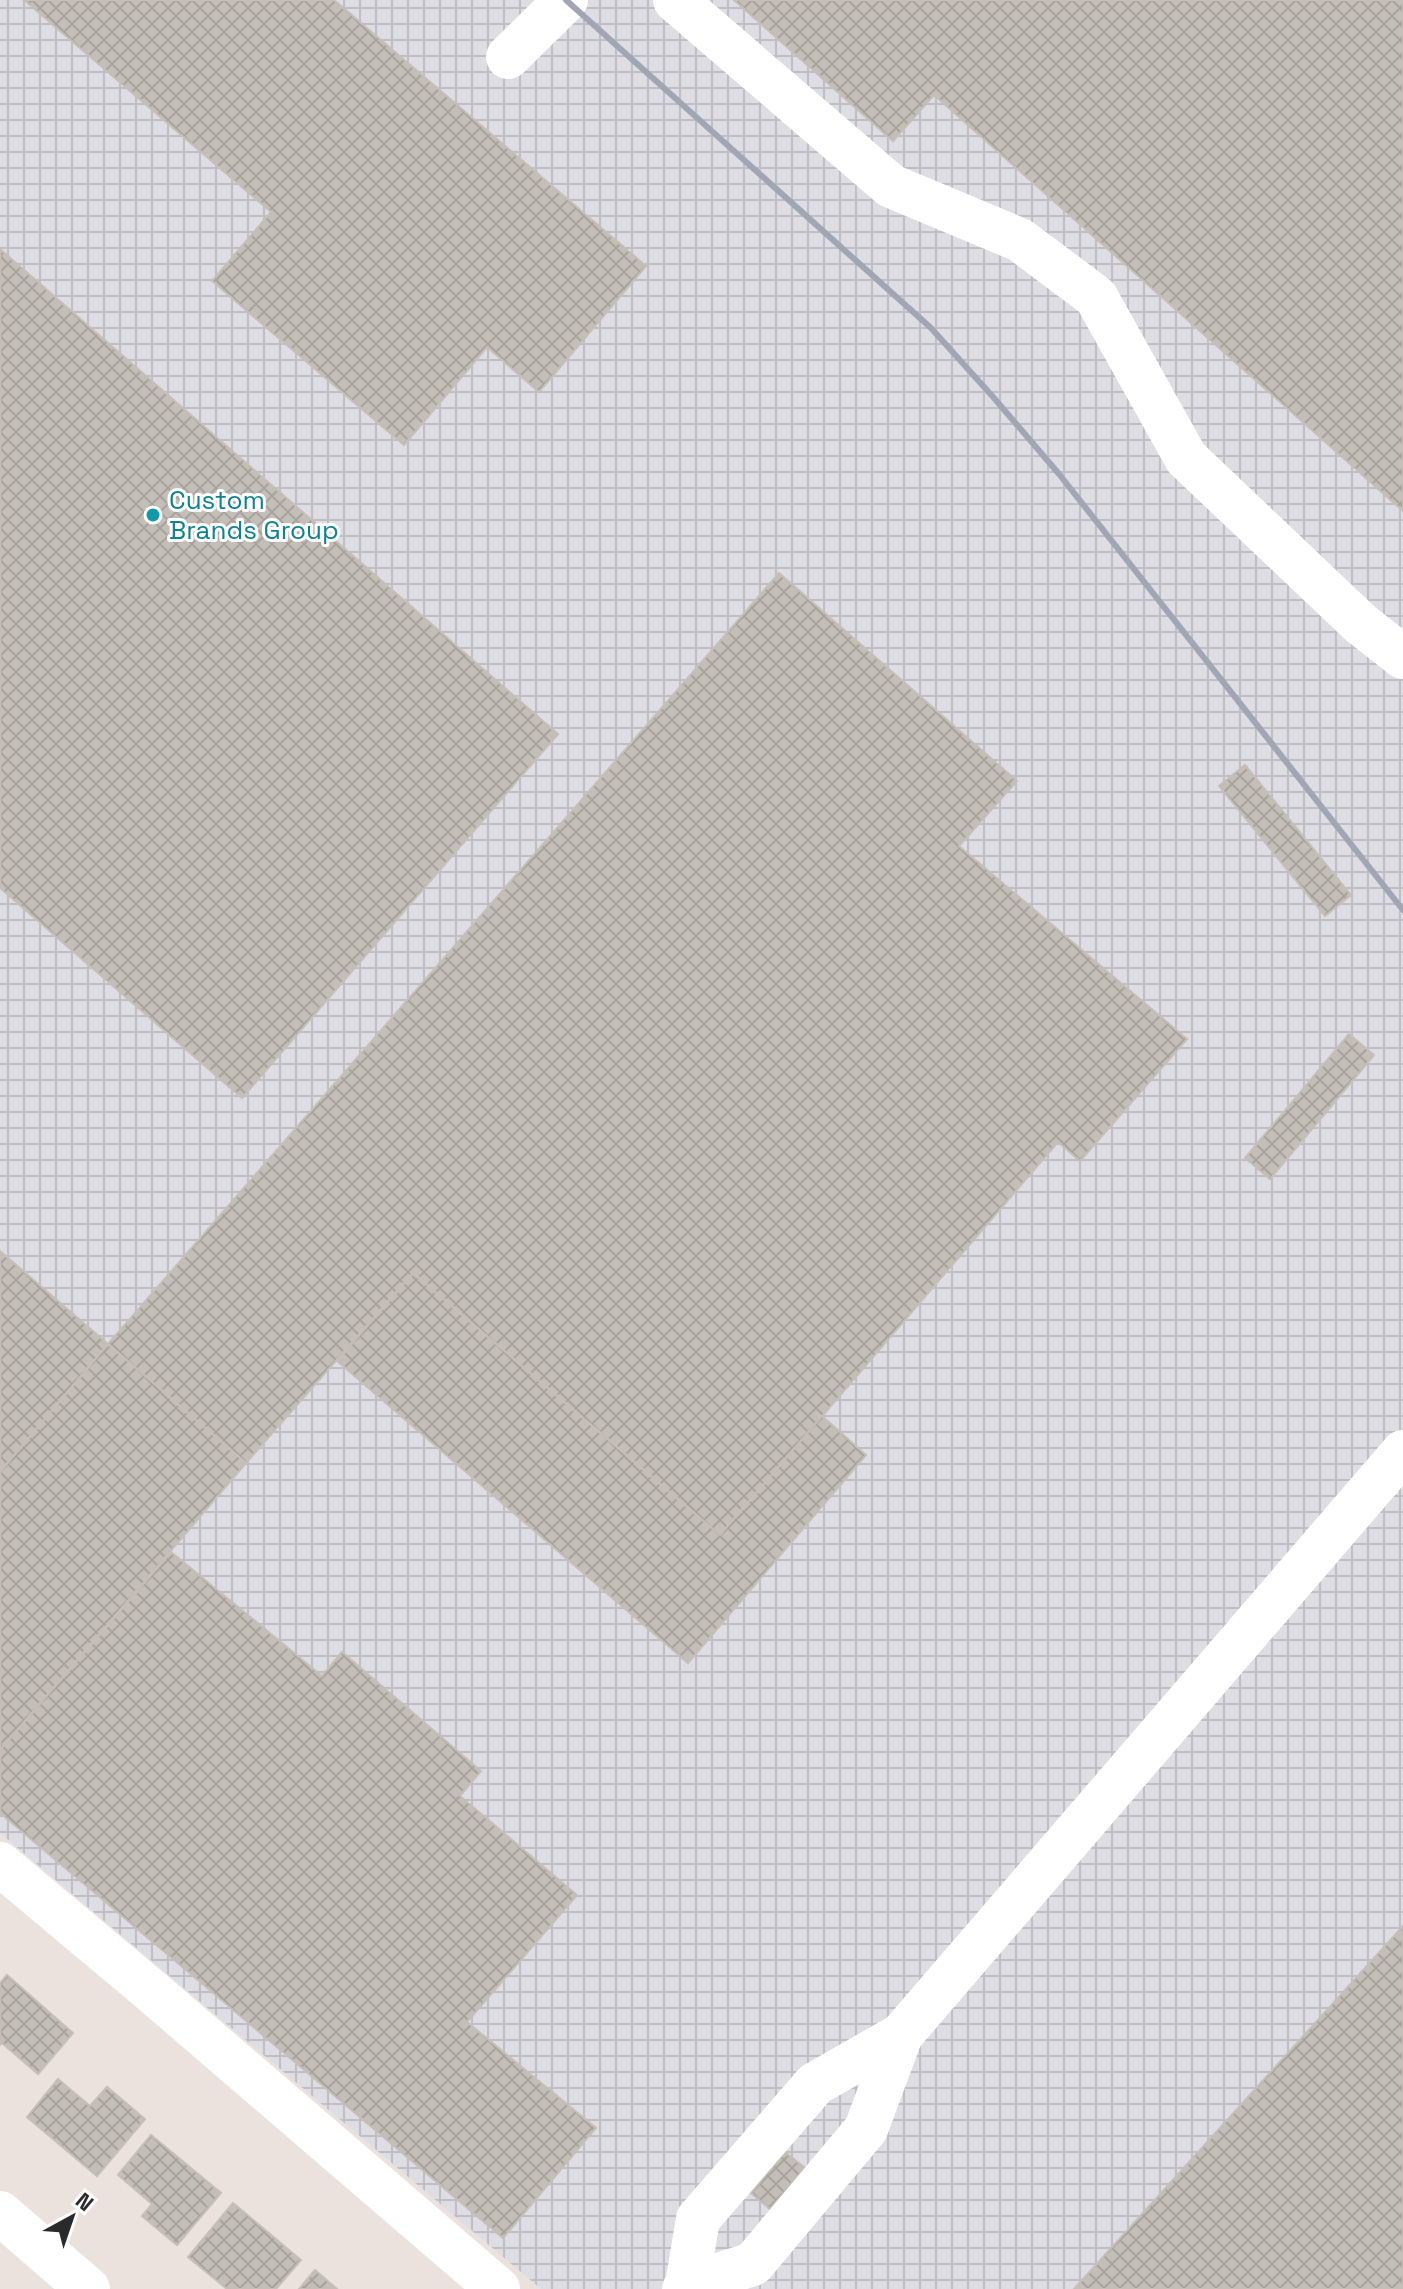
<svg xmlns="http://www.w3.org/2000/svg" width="1403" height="2289" font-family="'Space Grotesk',sans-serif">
  <defs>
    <pattern id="industrial-grid" width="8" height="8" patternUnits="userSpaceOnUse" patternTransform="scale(2)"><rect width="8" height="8" fill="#dedde4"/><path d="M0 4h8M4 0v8" fill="none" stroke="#bfbec4"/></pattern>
    <pattern id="building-cross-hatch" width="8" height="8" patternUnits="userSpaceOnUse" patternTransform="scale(2)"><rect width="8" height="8" fill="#c4beb8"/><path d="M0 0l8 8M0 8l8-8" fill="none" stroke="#a9a39e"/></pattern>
  </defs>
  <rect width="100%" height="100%" fill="#ebe2dd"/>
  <polygon fill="url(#industrial-grid)" points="0,0 1403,0 1403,2289 541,2289 0,1833"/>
  <g fill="url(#building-cross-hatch)" stroke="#c6beb7" stroke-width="2">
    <polygon points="24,0 334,0 646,266 539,392 487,347 404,445 212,281 271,212"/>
    <polygon points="734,0 1403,0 1403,511 934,95 893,141"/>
    <polygon points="0,249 558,734 242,1098 0,888"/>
    <polygon points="779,573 1017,781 959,846 1187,1039 1080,1161 1058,1142 720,1535 413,1273 246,1463 108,1344"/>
    <polygon points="1245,765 1351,895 1325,916 1219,786"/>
    <polygon points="1349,1034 1374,1055 1270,1179 1245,1158"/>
    <polygon points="0,1251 108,1344 0,1472"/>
    <polygon points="413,1273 720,1535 822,1416 866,1455 688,1663 337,1361"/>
    <polygon points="108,1344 246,1463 0,1750 0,1472"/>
    <polygon points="171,1552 322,1676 342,1652 481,1771 460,1796 577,1895 467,2022 596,2128 503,2238 0,1813 0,1750"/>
    <polygon points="1403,1926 1403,2289 1074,2289"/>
    <polygon points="7,1975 73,2033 38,2074 2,2043 0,2045 0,1983"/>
    <polygon points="58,2079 90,2106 107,2087 145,2119 97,2176 27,2117"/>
    <polygon points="151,2135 221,2193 177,2245 142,2216 152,2204 118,2175"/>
    <polygon points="785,2152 805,2168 770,2209 751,2193"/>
    <polygon points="233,2203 301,2260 276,2289 227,2289 188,2257"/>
    <polygon points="315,2270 337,2289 299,2289"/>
  </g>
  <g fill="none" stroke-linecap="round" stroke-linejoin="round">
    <g stroke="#fff" stroke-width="44">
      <polyline points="675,0 891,186 1020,240 1096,297 1186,458 1361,624 1403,657"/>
      <polyline points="508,57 566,0"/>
      <polyline points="0,1864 149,1989 498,2289"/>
      <polyline points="901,2035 1403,1452"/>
      <polyline points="0,2213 88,2289"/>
      <polyline points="684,2289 687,2285 753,2264 866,2129 901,2035 815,2084 698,2219 687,2285"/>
    </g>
    <polyline stroke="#a0a6b3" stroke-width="6" points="566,0 931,328 994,398 1059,474 1403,910"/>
  </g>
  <circle fill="#0f9aa8" stroke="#fff" stroke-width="3" cx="153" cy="515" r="8"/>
  <g text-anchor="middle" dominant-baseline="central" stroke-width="6" stroke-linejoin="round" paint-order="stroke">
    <g font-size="26" fill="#0d838f" stroke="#fff" text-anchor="start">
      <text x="169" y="500">Custom<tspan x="169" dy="30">Brands Group</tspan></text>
    </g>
  </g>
  <g transform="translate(72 2217) rotate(40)" stroke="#ffffff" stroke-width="6" paint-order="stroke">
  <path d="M0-6L14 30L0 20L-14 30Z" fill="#2a2a2a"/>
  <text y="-12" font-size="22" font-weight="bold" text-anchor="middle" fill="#2a2a2a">N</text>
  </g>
</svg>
